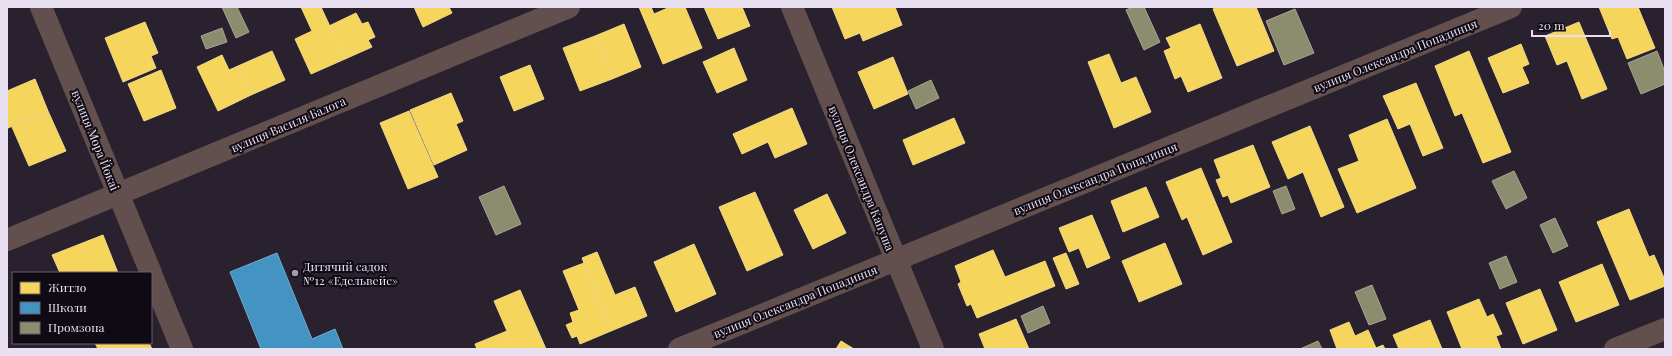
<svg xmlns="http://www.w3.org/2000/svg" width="1672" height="356" font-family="'Playfair Display',serif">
  <rect width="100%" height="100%" fill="#29222e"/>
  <g fill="#f6d55c" stroke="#f2d888">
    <polygon points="301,7 321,7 345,59 311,74 295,39 312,31"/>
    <polygon points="414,7 449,7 452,13 423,27"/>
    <polygon points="639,7 651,7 654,14 670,7 685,7 702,48 663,64"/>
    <polygon points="704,7 742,7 750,26 718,39"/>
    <polygon points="832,7 895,7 902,25 863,41 860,33 845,39"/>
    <polygon points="1217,7 1256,7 1274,51 1237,66 1213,9"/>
    <polygon points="1599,7 1638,7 1655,48 1627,59 1618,37 1612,39"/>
    <polygon points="356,13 362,24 368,22 375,37 368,40 372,47 345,59 329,26"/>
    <polygon points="145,22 158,53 151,56 156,68 123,82 105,38"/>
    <polygon points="1579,22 1607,89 1582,99 1567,61 1557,65 1545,36"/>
    <polygon points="624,24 641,67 612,79 595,36"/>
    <polygon points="1200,24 1222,78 1188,92 1181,76 1175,79 1164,51 1171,48 1166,38"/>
    <polygon points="595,36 612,79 580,91 563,48"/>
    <polygon points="1521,44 1529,64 1522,67 1529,83 1503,93 1488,58"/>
    <polygon points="734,48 747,80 717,93 703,62"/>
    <polygon points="272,51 285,80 251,95 238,66"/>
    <polygon points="1469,51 1511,152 1483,163 1462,113 1455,116 1435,66"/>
    <polygon points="1109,54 1121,83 1136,77 1151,112 1114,128 1088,62"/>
    <polygon points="222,55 229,70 238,66 251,95 218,111 197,67"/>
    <polygon points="893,57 908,94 874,109 858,72"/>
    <polygon points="530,65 544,99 514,111 500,77"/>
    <polygon points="161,70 176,108 144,121 128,84"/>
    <polygon points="35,79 48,111 8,128 7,91"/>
    <polygon points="1416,83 1443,148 1423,156 1410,124 1398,129 1383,96"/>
    <polygon points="451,93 463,121 456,124 467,150 434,165 410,110"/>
    <polygon points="792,108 807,144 775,158 768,142 742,154 733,134"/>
    <polygon points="48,111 66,151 29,166 12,127"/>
    <polygon points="409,111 438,177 408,189 380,123"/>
    <polygon points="954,118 965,143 913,165 903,140"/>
    <polygon points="1387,119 1416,188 1357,213 1338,169 1359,161 1349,135"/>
    <polygon points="1310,126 1344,207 1321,217 1303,172 1288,179 1272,142"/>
    <polygon points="1253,145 1270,187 1231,203 1228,195 1223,197 1216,180 1221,178 1214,160"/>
    <polygon points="1201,168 1232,242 1203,255 1187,217 1182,220 1166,182"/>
    <polygon points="1146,187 1159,217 1123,232 1111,201"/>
    <polygon points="755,192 783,255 747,271 719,207"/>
    <polygon points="827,194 846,233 813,249 794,210"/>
    <polygon points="1629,209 1649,257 1654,255 1665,280 1665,286 1630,300 1597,222"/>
    <polygon points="1092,215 1110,258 1087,268 1079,248 1069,252 1059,228"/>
    <polygon points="103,235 118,273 60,273 52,255"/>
    <polygon points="1165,243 1182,284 1139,302 1122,261"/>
    <polygon points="694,244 716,294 676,312 654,262"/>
    <polygon points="993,250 1005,277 1045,261 1055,286 977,318 971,304 967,306 958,284 961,282 955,266"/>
    <polygon points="597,252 615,295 635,287 647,316 611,331 582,258"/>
    <polygon points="1066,253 1079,284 1066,289 1053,258"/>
    <polygon points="584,263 611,331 580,344 577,336 572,338 566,325 573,322 570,313 579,310 563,271"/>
    <polygon points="1602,264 1619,305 1576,322 1559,282"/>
    <polygon points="1540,289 1557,330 1523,344 1506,303"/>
    <polygon points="520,290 546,349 515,349 507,331 494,301"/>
    <polygon points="1479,299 1487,317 1493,314 1502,334 1496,336 1501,349 1462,349 1447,312"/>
    <polygon points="1016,319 1029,349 985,349 979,334"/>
    <polygon points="1430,320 1442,349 1399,349 1393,335"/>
    <polygon points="1349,322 1355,336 1368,330 1376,348 1383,345 1385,349 1337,349 1330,330"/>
    <polygon points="507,331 515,349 477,349 475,344"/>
    <polygon points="841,341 854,349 836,349"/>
    <polygon points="95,343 149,343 152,349 98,349"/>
  </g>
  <polygon fill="#4393c3" stroke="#74aad0" points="277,253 312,339 335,329 343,349 261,349 230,272"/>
  <g fill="#8c8c6e" stroke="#a8a595">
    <polygon points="222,7 237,7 249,32 236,38"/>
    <polygon points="1133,7 1144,7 1160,42 1144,50 1126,10"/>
    <polygon points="1295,9 1314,53 1284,65 1266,21"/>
    <polygon points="222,28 227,42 206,49 201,36"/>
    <polygon points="1657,51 1665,72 1665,84 1641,94 1628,63"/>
    <polygon points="931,80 939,98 916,109 908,91"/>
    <polygon points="1514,171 1527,198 1506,209 1492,181"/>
    <polygon points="504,186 521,224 496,235 479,197"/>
    <polygon points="1286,186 1295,209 1282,214 1273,191"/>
    <polygon points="1555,218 1568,246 1553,253 1540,225"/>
    <polygon points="1506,256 1517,282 1500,289 1489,263"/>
    <polygon points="1372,285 1386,319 1369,325 1355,292"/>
    <polygon points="1043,306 1050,323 1028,333 1021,316"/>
    <polygon points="1318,341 1322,349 1300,349"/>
  </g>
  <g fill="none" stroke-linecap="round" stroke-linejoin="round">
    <g stroke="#63504e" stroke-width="22">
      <polyline points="41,7 151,273"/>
      <polyline points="792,7 933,349"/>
      <polyline points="7,240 569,7"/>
      <polyline points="151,274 182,349"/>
      <polyline points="679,349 1511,7"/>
      <polyline points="1615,349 1665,329"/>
    </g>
  </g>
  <circle fill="#a59dac" stroke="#100a14" stroke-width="1.5" cx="295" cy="273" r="4"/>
  <g text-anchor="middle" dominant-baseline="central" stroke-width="4" stroke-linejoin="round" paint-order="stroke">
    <g font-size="12" fill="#e8dff0" stroke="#100a14">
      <text transform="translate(1395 55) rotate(-22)">вулиця Олександра Попадинця</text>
      <text transform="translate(288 124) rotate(-23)">вулиця Василя Балога</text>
      <text transform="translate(96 140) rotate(68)">вулиця Мора Йокаі</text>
      <text transform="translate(862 178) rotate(68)">вулиця Олександра Капуша</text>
      <text transform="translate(1095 178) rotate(-22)">вулиця Олександра Попадинця</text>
      <text transform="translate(795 301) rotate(-22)">вулиця Олександра Попадинця</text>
    </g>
    <g font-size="12" fill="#e8dff0" stroke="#100a14" text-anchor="start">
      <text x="303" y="266">Дитячий садок<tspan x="303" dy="14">№12 «Едельвейс»</tspan></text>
    </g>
  </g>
  <rect width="1672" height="356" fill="none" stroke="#e8dff0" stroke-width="16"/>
  <rect x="12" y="272" width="140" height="72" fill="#100a14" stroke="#665f6c"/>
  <rect x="20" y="282" width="20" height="12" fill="#f6d55c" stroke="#665f6c"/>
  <text x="48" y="292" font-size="12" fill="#e8dff0">Житло</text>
  <rect x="20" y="302" width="20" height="12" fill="#4393c3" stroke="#665f6c"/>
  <text x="48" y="312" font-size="12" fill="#e8dff0">Школи</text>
  <rect x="20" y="322" width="20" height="12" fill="#8c8c6e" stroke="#665f6c"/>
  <text x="48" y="332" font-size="12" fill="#e8dff0">Промзона</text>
  <path d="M1532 30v6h78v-6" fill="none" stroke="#e8dff0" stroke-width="2"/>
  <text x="1538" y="30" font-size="12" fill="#e8dff0" stroke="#100a14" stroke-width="3" paint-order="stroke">20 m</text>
</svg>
